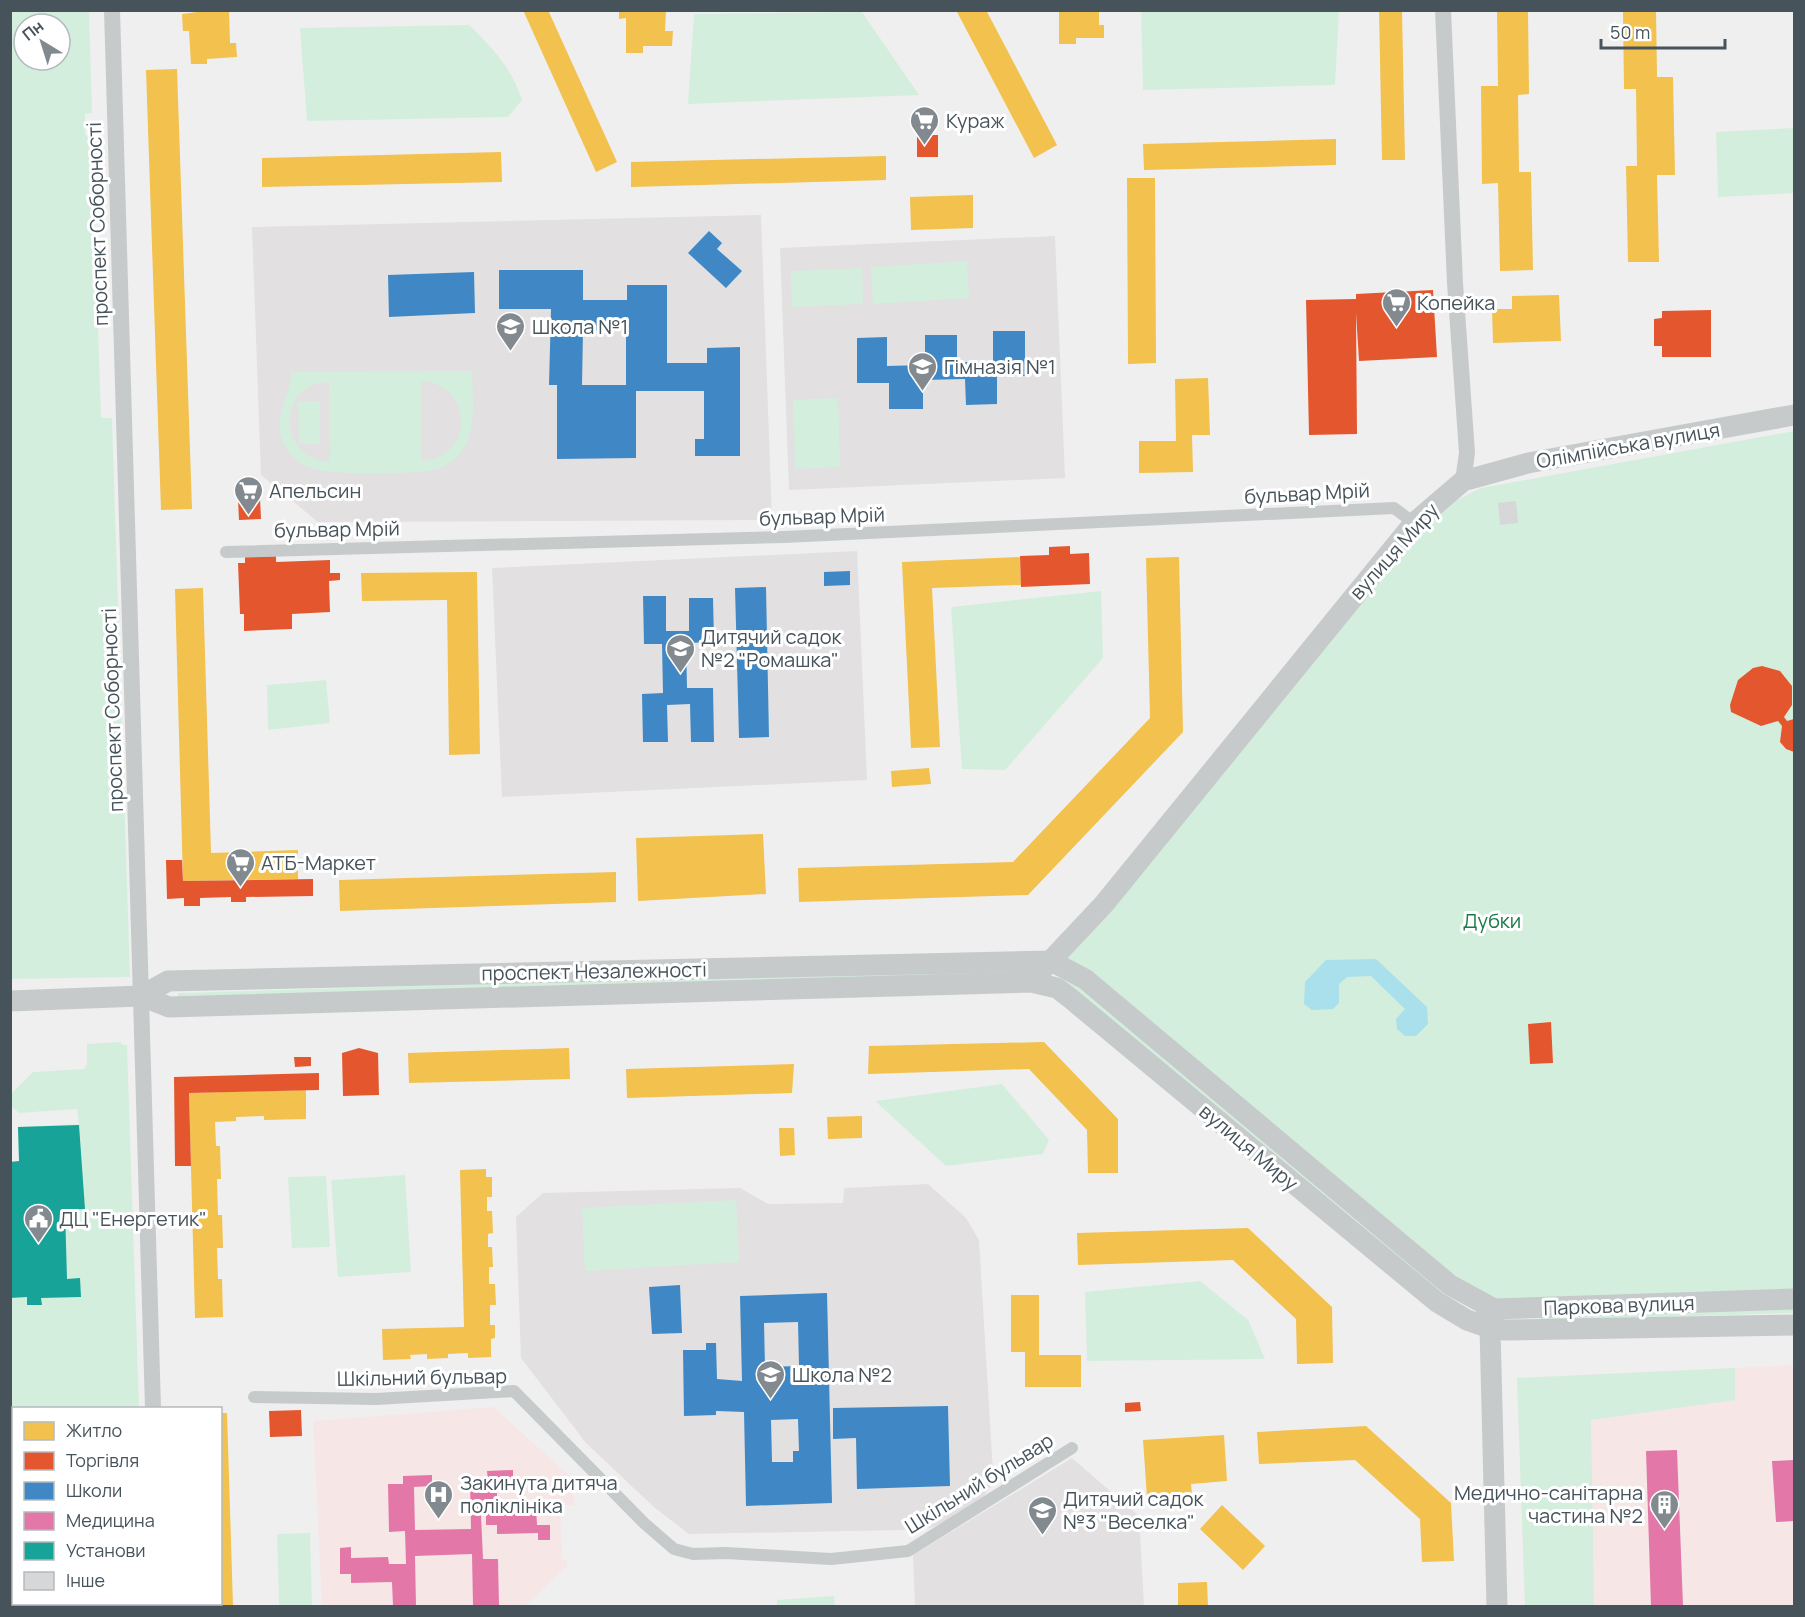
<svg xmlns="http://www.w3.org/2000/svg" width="1805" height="1617" font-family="Manrope,sans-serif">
  <rect width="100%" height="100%" fill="#f0efef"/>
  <g fill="#e2e0e1">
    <polygon points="761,215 772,520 318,522 261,475 252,227"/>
    <polygon points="1055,236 1065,478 789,490 780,248"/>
    <polygon points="857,551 867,780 502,797 492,568"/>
    <polygon points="928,1184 966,1218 979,1240 993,1473 990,1487 981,1501 951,1519 931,1528 903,1530 689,1534 655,1508 586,1443 521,1358 516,1217 543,1193 740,1188 768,1204 843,1203 844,1188"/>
    <polygon points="1072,1458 1139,1516 1144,1606 915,1606 913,1555"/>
  </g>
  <g fill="#f6e7e6">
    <polygon points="1794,1365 1794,1606 1525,1606 1517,1378"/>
    <polygon points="493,1407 570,1476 575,1505 560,1505 562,1559 567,1560 567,1566 525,1606 322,1606 313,1421"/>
  </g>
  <g fill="#d4eedd" fill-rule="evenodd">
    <path d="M10 11H89L92 113 85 114V135L92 136 101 418H112L130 977 11 979ZM24 24H60V60H24Z"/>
    <polygon points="1141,11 1339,11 1335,85 1143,90"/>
    <polygon points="862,12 919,95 688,104 694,14"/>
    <path d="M469 25C494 50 510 65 522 100L508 117 307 121 300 28Z"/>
    <polygon points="1794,128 1794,193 1718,197 1716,132"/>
    <polygon points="967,261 969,298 873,304 871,267"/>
    <polygon points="862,268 863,304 792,307 791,271"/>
    <path d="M472 371C472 396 478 429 462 451 455 461 443 468 432 470 410 474 327 476 308 467 297 463 288 453 283 442 272 415 291 397 291 372ZM421 381C474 384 475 457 422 461ZM329 382 330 462H329C275 457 278 382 329 382Z"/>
    <polygon points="838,398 840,467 795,469 793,400"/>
    <polygon points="298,401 320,401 320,444 299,444"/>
    <polygon points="1794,431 1794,1290 1498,1299 1470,1288 1066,960 1428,523 1457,500 1481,488"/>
    <polygon points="1101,591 1103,658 1005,770 962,769 951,607"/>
    <polygon points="326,680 330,723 268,730 267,685"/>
    <polygon points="999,969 999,976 178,1001 178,993"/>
    <polygon points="1067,975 1440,1284 1435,1290 1062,981"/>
    <polygon points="121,1042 121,1044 127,1045 139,1408 14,1408 14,1604 145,1604 145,1606 11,1606 10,1162 19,1161 18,1127 79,1124 77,1109 19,1113 10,1105 11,1094 33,1072 84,1069 87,1064 87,1044"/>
    <polygon points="1002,1084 1049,1140 1043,1154 946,1166 875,1101"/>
    <polygon points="405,1175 411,1272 338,1277 331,1180"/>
    <polygon points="326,1176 330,1247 292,1248 288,1177"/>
    <polygon points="736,1200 739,1262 585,1271 582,1208"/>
    <polygon points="1200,1281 1248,1320 1265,1359 1087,1361 1085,1292"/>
    <polygon points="1794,1306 1794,1313 1539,1321 1539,1314"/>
    <polygon points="1735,1368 1735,1400 1591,1420 1594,1605 1525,1606 1517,1378"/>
    <polygon points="310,1533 312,1606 279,1606 277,1534"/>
    <polygon points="834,1596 835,1606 777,1606 777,1600"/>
  </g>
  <polygon fill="#aae0ec" points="1376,959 1427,1007 1428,1024 1416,1036 1405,1036 1397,1029 1396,1019 1405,1009 1371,976 1347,977 1339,984 1339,1003 1333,1009 1312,1010 1304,1004 1305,982 1326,960"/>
  <g fill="#f2c14e">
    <polygon points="213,10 229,10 230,43 236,43 237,57 207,59 207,64 191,64 189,31 183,31 182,14"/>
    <polygon points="523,10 548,10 617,162 596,172"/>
    <polygon points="619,10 666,10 665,31 673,31 672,46 643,46 643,53 626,53 626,18 619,19"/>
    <polygon points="956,10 986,10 1057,145 1034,158"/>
    <polygon points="1059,10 1099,10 1099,25 1104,25 1104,38 1076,38 1076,44 1059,44"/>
    <polygon points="1379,10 1402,10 1405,160 1382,160"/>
    <polygon points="1497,10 1528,10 1529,94 1518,95 1519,172 1531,172 1533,270 1500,271 1498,183 1482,184 1481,86 1498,86"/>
    <polygon points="1623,10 1656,10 1657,77 1673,77 1675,175 1657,175 1659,262 1628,262 1626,166 1637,166 1636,89 1624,89"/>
    <polygon points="177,69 192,509 161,510 146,70"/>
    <polygon points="1336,139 1336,165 1144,170 1143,144"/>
    <polygon points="501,152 502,182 262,187 262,158"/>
    <polygon points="886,156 886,180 631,187 631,162"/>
    <polygon points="1127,178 1155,178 1156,363 1128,364"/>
    <polygon points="973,195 973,228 911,230 910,197"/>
    <polygon points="1559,295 1561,341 1493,343 1492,309 1512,309 1512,296"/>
    <polygon points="1208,378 1210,435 1192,435 1193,472 1139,473 1139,441 1176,441 1175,379"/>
    <polygon points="1020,557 1021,585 932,588 940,747 911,748 902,562"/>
    <polygon points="1179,557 1183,732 1028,895 799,902 798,868 1013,862 1150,718 1146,558"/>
    <polygon points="477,572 480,754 449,755 447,600 362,601 361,573"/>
    <polygon points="203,588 211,853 298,850 298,879 183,881 175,589"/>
    <polygon points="929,768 931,784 892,787 891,771"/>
    <polygon points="763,834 766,894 638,901 636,838"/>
    <polygon points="616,872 616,902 340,911 339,880"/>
    <polygon points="1044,1042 1118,1119 1118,1173 1088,1173 1087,1130 1029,1069 868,1074 869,1046"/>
    <polygon points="569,1048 570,1079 409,1083 408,1053"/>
    <polygon points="794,1064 792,1093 627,1098 626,1069"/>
    <polygon points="306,1090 306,1119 264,1120 264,1116 236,1117 236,1121 215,1122 216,1146 220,1146 221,1179 217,1179 218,1215 222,1215 223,1248 217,1248 218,1279 222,1279 223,1317 195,1318 189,1093"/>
    <polygon points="862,1116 862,1138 828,1139 827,1117"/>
    <polygon points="779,1128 794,1128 795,1155 780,1156"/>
    <polygon points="486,1169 486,1177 492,1177 492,1197 487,1197 487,1211 492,1211 493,1233 488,1234 488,1247 492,1247 493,1267 489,1267 489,1284 495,1284 496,1305 490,1305 490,1325 495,1325 495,1338 491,1339 491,1357 468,1358 468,1353 448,1354 448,1358 427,1359 427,1354 410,1355 411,1359 383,1360 382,1329 464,1327 460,1170"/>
    <polygon points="1248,1228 1332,1307 1333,1363 1297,1364 1296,1319 1233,1260 1078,1265 1077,1233"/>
    <polygon points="1011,1295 1039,1295 1039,1355 1081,1355 1081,1387 1025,1387 1025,1352 1011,1352"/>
    <polygon points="220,1413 227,1413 233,1606 202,1606 202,1604 220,1604"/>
    <polygon points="1366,1426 1451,1503 1454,1561 1422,1562 1420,1519 1355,1460 1259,1464 1257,1432"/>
    <polygon points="1224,1435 1227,1481 1191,1484 1192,1494 1147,1497 1143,1440"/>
    <polygon points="1222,1505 1265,1546 1243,1570 1200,1529"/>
    <polygon points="1207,1582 1208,1606 1178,1606 1178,1583"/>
  </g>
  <g fill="#e4572e">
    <rect x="917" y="135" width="21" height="22"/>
    <polygon points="1433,290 1437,357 1359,361 1356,313 1357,434 1309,435 1306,300 1356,299 1356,294"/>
    <polygon points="1711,310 1711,357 1662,357 1662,346 1654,346 1654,319 1662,318 1662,311"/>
    <polygon points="260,498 261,519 239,520 238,499"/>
    <polygon points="1070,546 1070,554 1089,553 1090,584 1021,587 1020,556 1049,555 1049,547"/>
    <polygon points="276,556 276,562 330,560 330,573 340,573 340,580 329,581 330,612 292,614 292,629 244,631 244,614 240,614 238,563 245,563 245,557"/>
    <polygon points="1762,666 1780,671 1792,686 1792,705 1784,717 1787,721 1794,719 1794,752 1786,749 1780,742 1782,726 1778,721 1761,726 1731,712 1730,705 1738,680 1753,668"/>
    <polygon points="166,860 182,860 183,881 313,879 313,896 246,897 246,902 231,902 231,897 200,898 200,906 184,906 184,898 167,899"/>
    <polygon points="1551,1022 1553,1063 1530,1064 1528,1024"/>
    <polygon points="359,1048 378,1053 379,1095 343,1096 342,1053"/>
    <polygon points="294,1057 311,1057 311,1066 295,1067"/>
    <polygon points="319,1073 319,1090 189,1093 191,1166 175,1166 174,1077"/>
    <polygon points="1140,1402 1141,1411 1125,1412 1125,1403"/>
    <polygon points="301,1410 302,1436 270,1437 269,1411"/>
  </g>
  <g fill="#3f88c5" fill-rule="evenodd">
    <polygon points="709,231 722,243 717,249 742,271 726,288 688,253"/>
    <path d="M499 270H583V300H627V285H667V363H707V348L740 347V456H695V439H704V391H636V458L557 459V385H549L551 309H499ZM626 330V385H582L583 331Z"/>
    <polygon points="474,272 475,313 389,317 388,275"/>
    <polygon points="993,331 1025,331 1025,376 997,376 997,404 966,405 965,379 923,380 923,409 889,409 889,383 857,383 857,338 887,337 887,366 925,365 925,335 957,335 957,362 993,362"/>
    <polygon points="850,571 850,585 824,586 824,572"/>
    <polygon points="766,587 769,737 739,738 735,588"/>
    <polygon points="643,596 666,596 666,631 689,631 689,598 713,598 714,642 686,643 687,688 713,688 714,742 691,742 690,704 667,705 668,742 643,742 642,694 663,693 662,644 644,644"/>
    <polygon points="680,1285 682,1333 652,1334 649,1287"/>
    <path d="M827 1293 832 1503 746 1506 744 1412 716 1411V1415L684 1416 683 1350H706V1343H716L717 1379 742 1381 740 1296ZM798 1322 799 1366 765 1367 764 1323ZM798 1419 799 1451H793V1462H772L771 1420Z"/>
    <polygon points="948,1406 950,1486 857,1489 856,1438 833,1439 833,1408"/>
  </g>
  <g fill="#e377a8">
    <polygon points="1677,1450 1683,1606 1651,1606 1646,1451"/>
    <polygon points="1794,1460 1794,1521 1776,1522 1772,1461"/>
    <polygon points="513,1470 513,1484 497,1484 497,1508 536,1507 537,1525 550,1525 550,1540 538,1540 538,1533 497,1534 497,1525 486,1525 486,1515 481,1515 483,1559 498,1559 499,1606 473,1606 472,1554 415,1556 416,1606 393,1606 392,1582 351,1583 351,1574 340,1574 340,1548 351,1547 351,1558 388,1557 389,1564 406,1564 405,1531 389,1532 388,1484 403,1484 403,1476 432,1475 432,1486 414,1487 415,1530 471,1529 470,1481 488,1481 487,1471"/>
  </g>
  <polygon fill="#17a398" points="79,1125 85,1209 65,1210 67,1279 80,1278 81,1297 41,1298 42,1305 27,1305 27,1297 10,1298 10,1162 19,1161 18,1127"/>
  <polygon fill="#d6d7d8" points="1516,501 1518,523 1500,525 1498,503"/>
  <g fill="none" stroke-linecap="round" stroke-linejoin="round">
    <g stroke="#c7cacb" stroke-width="12">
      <polyline points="226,552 784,537 1394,508 1414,523"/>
      <polyline points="254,1397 376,1399 514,1391 644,1523 674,1549 693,1554 726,1553 831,1559 908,1551 1072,1448"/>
    </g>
    <g stroke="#c7cacb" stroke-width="16">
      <polyline points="112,10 153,1408"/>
      <polyline points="1443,10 1455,283 1467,453 1463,481"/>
      <polyline points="158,1604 158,1606"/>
    </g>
    <g stroke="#c7cacb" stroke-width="21">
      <polyline points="1042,970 1104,904 1414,523 1463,481 1528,463 1794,415"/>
      <polyline points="141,996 168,981 1051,961 1085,979 1450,1285 1494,1309 1794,1299"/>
      <polyline points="10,1001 141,996 169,1007 1031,982 1057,988 1070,998 1437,1302 1467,1320 1490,1328 1505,1330 1794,1325"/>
      <polyline points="1486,1315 1490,1328 1497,1606"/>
    </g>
  </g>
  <defs>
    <symbol id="supermarket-pin" viewBox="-11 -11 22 30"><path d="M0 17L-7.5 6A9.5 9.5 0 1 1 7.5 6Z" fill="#828a8f" stroke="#fff"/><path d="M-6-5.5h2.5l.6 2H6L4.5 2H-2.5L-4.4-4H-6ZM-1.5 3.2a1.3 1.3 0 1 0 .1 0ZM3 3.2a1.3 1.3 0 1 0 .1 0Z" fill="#fff"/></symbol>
    <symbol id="school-pin" viewBox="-11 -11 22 30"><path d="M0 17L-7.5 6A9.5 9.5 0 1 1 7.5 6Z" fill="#828a8f" stroke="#fff"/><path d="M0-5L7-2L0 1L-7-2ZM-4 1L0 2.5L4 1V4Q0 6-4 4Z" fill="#fff"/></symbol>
    <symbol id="civic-pin" viewBox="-11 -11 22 30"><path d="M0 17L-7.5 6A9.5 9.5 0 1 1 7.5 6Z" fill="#828a8f" stroke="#fff"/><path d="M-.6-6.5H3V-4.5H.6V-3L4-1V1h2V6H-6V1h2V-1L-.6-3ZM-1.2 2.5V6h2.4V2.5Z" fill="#fff"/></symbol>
    <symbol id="hospital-pin" viewBox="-11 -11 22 30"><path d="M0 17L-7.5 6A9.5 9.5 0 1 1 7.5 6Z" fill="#828a8f" stroke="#fff"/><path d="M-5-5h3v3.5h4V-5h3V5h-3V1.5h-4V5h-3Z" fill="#fff"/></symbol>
    <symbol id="building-pin" viewBox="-11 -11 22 30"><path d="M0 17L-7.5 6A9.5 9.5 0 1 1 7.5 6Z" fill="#828a8f" stroke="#fff"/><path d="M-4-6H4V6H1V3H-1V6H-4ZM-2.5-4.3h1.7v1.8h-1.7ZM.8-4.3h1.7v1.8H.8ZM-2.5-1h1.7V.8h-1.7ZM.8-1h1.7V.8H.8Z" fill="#fff"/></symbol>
  </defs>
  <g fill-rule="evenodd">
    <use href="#supermarket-pin" x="908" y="104" width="33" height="45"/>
    <use href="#supermarket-pin" x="1380" y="286" width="33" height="45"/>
    <use href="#school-pin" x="494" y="310" width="33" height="45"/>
    <use href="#school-pin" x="906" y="350" width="33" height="45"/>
    <use href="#supermarket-pin" x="232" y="474" width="33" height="45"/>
    <use href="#school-pin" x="664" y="632" width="33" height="45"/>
    <use href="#supermarket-pin" x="224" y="846" width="33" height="45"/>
    <use href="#civic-pin" x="22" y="1202" width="33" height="45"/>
    <use href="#school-pin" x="754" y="1358" width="33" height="45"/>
    <use href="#hospital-pin" x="422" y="1478" width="33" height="45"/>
    <use href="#building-pin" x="1648" y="1488" width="33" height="45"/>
    <use href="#school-pin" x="1026" y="1494" width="33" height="45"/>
  </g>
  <g text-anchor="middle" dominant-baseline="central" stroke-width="6" stroke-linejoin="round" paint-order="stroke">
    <g font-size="20" fill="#47535b" stroke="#fff" text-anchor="start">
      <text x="946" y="120">Кураж</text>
      <text x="1417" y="302">Копейка</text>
      <text x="532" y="326">Школа №1</text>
      <text x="944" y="366">Гімназія №1</text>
      <text x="269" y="490">Апельсин</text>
      <text x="701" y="636">Дитячий садок<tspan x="701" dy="23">№2 "Ромашка"</tspan></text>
      <text x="261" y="862">АТБ-Маркет</text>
      <text x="59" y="1218">ДЦ "Енергетик"</text>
      <text x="792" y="1374">Школа №2</text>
      <text x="460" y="1482">Закинута дитяча<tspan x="460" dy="23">поліклініка</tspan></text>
      <text x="1643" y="1492" text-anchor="end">Медично-санітарна<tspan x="1643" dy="23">частина №2</tspan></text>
      <text x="1063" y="1498">Дитячий садок<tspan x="1063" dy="23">№3 "Веселка"</tspan></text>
    </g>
    <g font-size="20" fill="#47535b" stroke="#fff">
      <text transform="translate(97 224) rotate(-92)">проспект Соборності</text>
      <text transform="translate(1628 445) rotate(-10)">Олімпійська вулиця</text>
      <text transform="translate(1307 493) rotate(-3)">бульвар Мрій</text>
      <text transform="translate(822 516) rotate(-2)">бульвар Мрій</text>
      <text transform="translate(337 529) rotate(-1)">бульвар Мрій</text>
      <text transform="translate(1394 551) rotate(-48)">вулиця Миру</text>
      <text transform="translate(112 710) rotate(-92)">проспект Соборності</text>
      <text transform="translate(594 971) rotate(-1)">проспект Незалежності</text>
      <text transform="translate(1249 1147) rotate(40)">вулиця Миру</text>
      <text transform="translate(1619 1305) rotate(-2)">Паркова вулиця</text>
      <text transform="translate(422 1377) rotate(-1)">Шкільний бульвар</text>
      <text transform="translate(979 1483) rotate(-32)">Шкільний бульвар</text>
    </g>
    <g font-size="20" fill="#197b46" stroke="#fff">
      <text x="1492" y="920">Дубки</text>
    </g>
  </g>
  <rect width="1805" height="1617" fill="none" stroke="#47535b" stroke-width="24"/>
  <rect x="12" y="1407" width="210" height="198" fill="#ffffff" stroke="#b5babd" stroke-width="1.5"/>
  <rect x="24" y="1422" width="30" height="18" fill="#f2c14e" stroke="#b5babd" stroke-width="1.5"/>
  <text x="66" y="1437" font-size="18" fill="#47535b">Житло</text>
  <rect x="24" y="1452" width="30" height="18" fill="#e4572e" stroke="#b5babd" stroke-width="1.5"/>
  <text x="66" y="1467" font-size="18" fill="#47535b">Торгівля</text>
  <rect x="24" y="1482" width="30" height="18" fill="#3f88c5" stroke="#b5babd" stroke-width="1.5"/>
  <text x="66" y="1497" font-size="18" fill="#47535b">Школи</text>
  <rect x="24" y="1512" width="30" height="18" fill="#e377a8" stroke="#b5babd" stroke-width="1.5"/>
  <text x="66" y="1527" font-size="18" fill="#47535b">Медицина</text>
  <rect x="24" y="1542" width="30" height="18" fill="#17a398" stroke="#b5babd" stroke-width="1.5"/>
  <text x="66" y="1557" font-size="18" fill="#47535b">Установи</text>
  <rect x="24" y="1572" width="30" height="18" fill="#d6d7d8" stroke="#b5babd" stroke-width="1.5"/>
  <text x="66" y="1587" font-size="18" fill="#47535b">Інше</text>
  <g transform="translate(42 42) rotate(322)"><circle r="28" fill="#ffffff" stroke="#b5babd" stroke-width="1.5"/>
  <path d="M0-4.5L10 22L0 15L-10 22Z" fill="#828a8f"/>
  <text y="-9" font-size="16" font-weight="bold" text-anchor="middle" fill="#47535b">Пн</text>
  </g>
  <path d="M1601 39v9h124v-9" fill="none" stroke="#47535b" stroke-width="3"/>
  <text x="1610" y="39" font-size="18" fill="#47535b" stroke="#ffffff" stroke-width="4.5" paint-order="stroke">50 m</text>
</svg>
